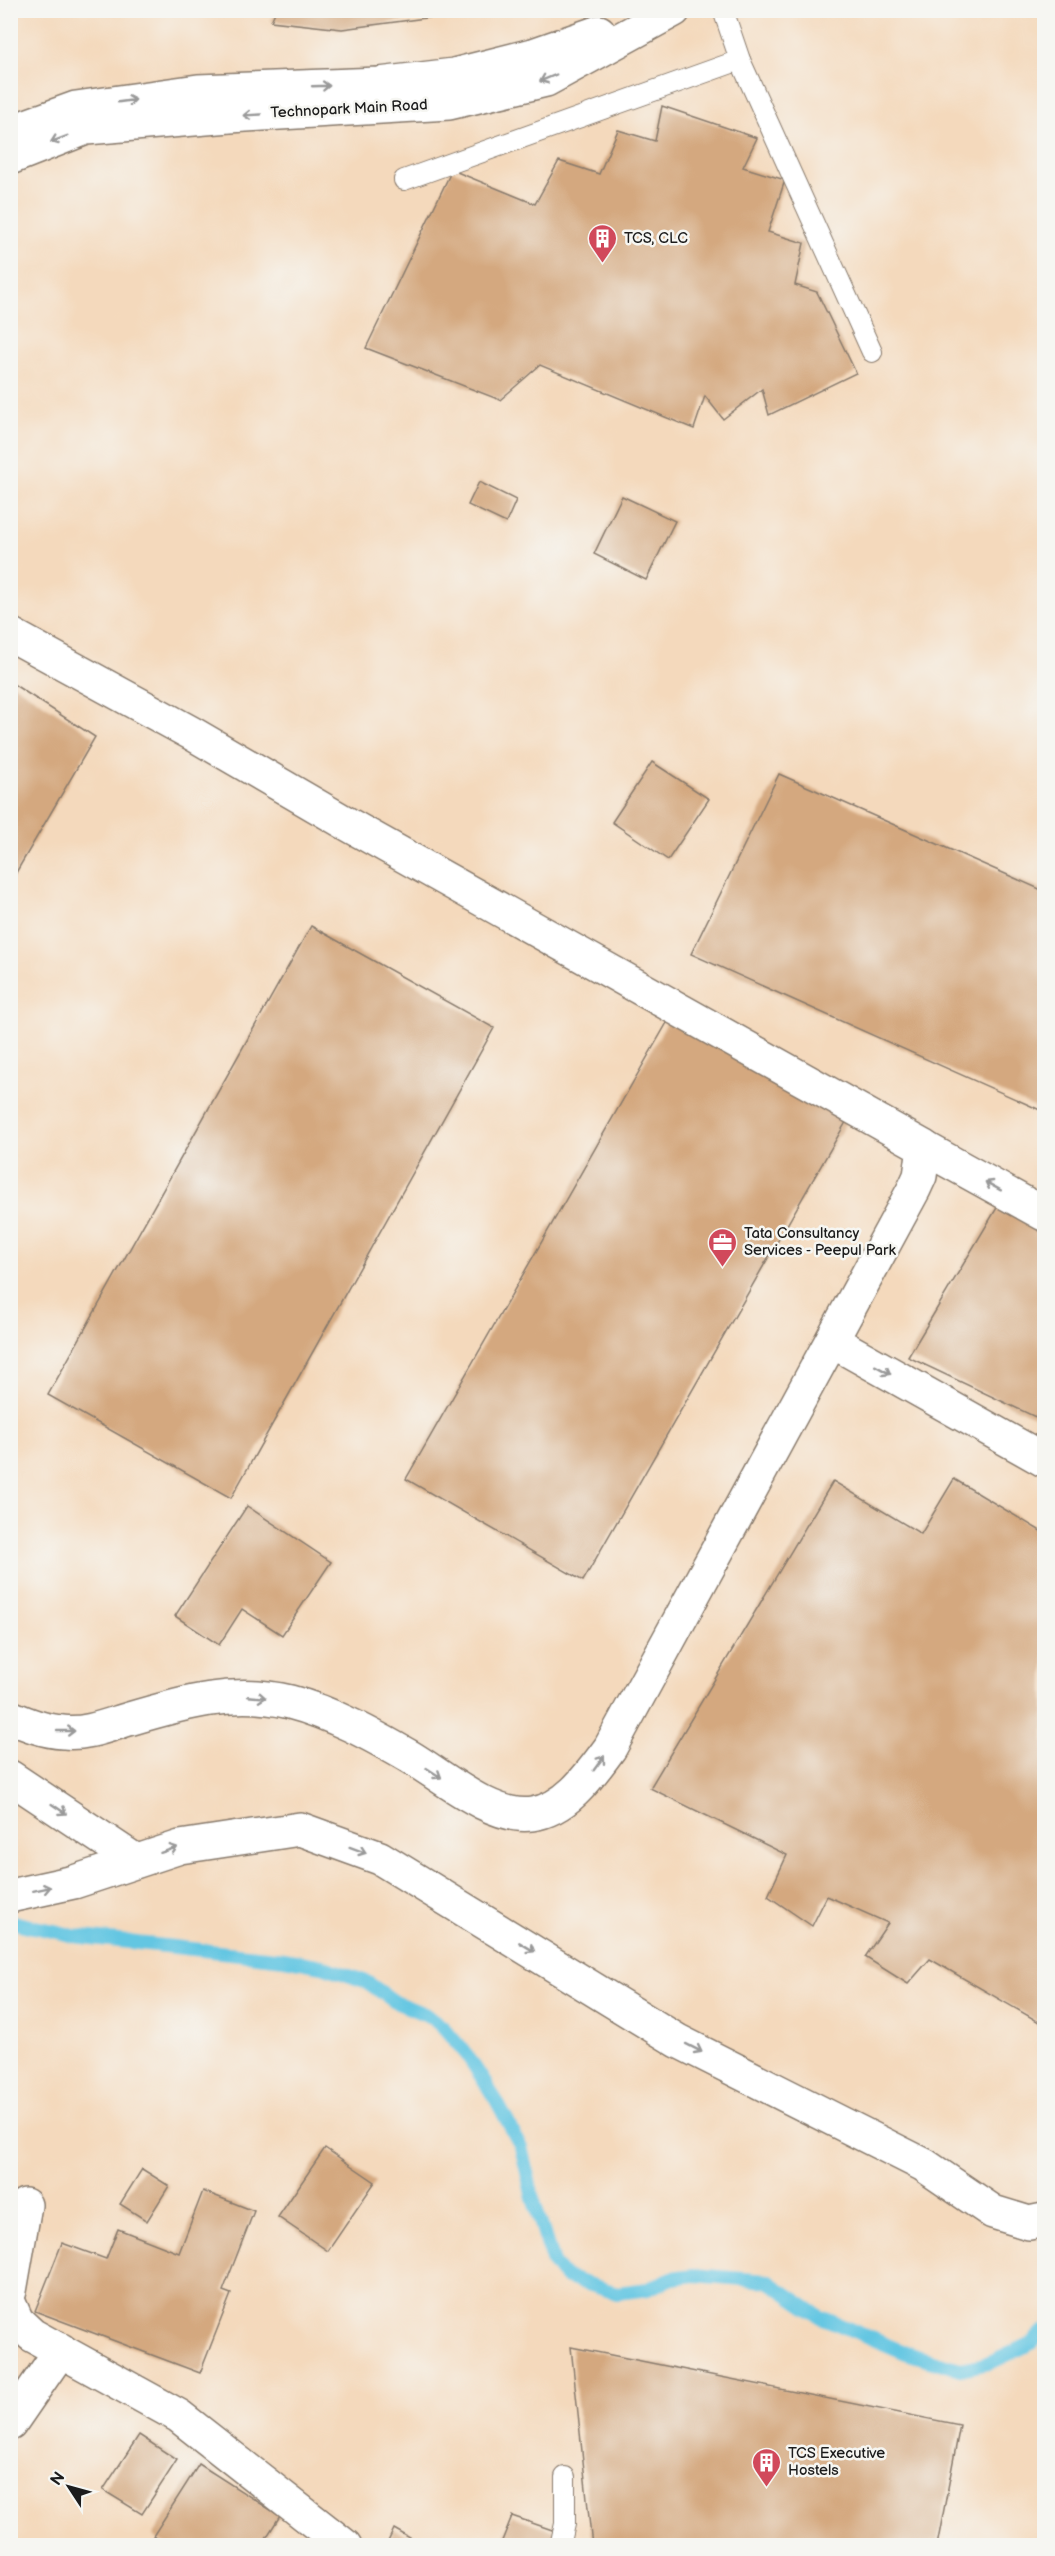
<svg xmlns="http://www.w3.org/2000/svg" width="1055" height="2556" font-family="'Balsamiq Sans',sans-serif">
  <rect width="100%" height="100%" fill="#f6f6f2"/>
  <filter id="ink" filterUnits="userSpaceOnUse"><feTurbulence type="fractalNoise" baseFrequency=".0167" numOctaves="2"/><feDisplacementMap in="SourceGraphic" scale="12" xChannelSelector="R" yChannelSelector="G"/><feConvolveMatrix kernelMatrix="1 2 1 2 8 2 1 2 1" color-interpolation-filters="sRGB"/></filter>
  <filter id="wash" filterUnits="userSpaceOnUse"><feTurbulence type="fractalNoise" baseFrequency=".008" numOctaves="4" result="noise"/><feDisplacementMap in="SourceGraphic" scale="24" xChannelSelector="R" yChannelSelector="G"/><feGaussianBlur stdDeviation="1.35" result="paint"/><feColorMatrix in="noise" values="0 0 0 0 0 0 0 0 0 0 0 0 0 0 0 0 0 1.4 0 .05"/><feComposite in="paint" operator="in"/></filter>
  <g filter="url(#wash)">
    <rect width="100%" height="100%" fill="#f4d9bc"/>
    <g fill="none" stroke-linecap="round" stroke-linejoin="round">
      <path stroke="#64c6e2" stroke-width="14" d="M10 1921C31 1928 52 1929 73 1936L284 1959 322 1966 367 1982 395 2002 427 2015 443 2027 467 2055 496 2100 521 2147 533 2198 553 2263 565 2277 617 2293 648 2289 672 2278 694 2275 768 2281 821 2317 906 2353 960 2369 990 2363 1032 2343 1044 2331"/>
    </g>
    <g id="blocks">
      <g fill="#d4a87f">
        <polygon points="276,10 471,10 471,12 342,29 271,21"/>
        <polygon points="662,106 757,138 743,167 785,180 768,232 804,243 795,285 817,292 856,373 769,415 762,389 723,419 705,396 694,429 540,365 500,400 366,348 452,170 535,204 559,161 599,174 618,130 655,141"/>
        <polygon points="479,482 516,500 506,523 468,505"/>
        <polygon points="622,496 675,521 646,580 594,554"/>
        <polygon points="10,682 95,737 10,883"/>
        <polygon points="652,762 709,799 668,860 612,822"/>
        <polygon points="779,774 1044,891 1044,1102 1040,1110 691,954"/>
        <polygon points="311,926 494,1028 231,1498 48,1395"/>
        <polygon points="672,1014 850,1115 583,1581 406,1479"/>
        <polygon points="998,1206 1044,1233 1044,1421 908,1357"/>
        <polygon points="954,1479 1044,1533 1044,2025 930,1959 908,1984 865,1957 888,1923 827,1896 812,1926 768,1896 787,1855 650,1788 833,1481 921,1534"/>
        <polygon points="247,1506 331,1562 282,1635 242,1609 219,1645 175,1616"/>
        <polygon points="325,2148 375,2182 328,2251 278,2217"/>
        <polygon points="142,2169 169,2186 147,2221 120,2204"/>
        <polygon points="203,2191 254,2211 223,2291 231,2294 200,2373 35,2311 62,2243 106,2259 118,2229 179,2253"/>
        <polygon points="571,2347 960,2425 937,2546 592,2546"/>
        <polygon points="139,2435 177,2460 142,2514 103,2490"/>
        <polygon points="199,2464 280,2516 261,2546 168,2546 153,2536"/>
        <polygon points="512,2516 558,2532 553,2546 500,2546"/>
        <polygon points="394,2529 424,2546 386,2546"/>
      </g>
    </g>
  </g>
  <g filter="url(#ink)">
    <use href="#blocks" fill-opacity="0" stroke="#887a6c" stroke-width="1.5"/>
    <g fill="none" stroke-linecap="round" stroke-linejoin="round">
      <defs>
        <g id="service">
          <polyline points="723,10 740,60 872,352"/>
          <polyline points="404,180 740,60"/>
          <polyline points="560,2546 565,2524 565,2477"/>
        </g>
        <g id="minor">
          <path d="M10 634 193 734 351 826 924 1147 920 1176 914 1189 610 1748C590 1775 567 1809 532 1814 493 1820 442 1776 410 1757 372 1735 332 1713 290 1702 234 1688 183 1703 129 1719 109 1725 85 1735 63 1732 44 1731 27 1724 10 1717"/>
          <polyline points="923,1147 1044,1214"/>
          <polyline points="832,1341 1044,1460"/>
          <polyline points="10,1777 136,1861"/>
          <polyline points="10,1896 74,1882 180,1847 300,1829 380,1858 678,2041 924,2165 993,2212 1029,2223 1044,2220"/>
          <polyline points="10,2291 25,2205"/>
          <polyline points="10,2305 17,2321 32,2335 179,2416 345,2546"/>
          <polyline points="10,2424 61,2350"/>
        </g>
        <g id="tertiary">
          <polyline points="10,132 76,108 198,91 379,84 454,75 533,55 599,32"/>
          <polyline points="10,158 86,128 230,116 449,103 546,80 674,10"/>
        </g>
      </defs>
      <use href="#service" stroke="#887a6c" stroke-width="22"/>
      <use href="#minor" stroke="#887a6c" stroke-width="36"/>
      <use href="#tertiary" stroke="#887a6c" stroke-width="36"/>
      <use href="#service" stroke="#fff" stroke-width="20"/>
      <use href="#minor" stroke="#fff" stroke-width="33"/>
      <use href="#tertiary" stroke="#fff" stroke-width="33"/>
    </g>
    <defs><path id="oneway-shaft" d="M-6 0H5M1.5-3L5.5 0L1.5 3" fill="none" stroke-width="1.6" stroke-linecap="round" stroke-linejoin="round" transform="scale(1.5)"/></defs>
    <g stroke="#999">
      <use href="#oneway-shaft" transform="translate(548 78) rotate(157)"/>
      <use href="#oneway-shaft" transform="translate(321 86) rotate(-2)"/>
      <use href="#oneway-shaft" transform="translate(127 101) rotate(-8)"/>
      <use href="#oneway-shaft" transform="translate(252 115) rotate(177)"/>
      <use href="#oneway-shaft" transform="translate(59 139) rotate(159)"/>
      <use href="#oneway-shaft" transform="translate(993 1186) rotate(-151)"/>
      <use href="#oneway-shaft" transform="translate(883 1370) rotate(29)"/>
      <use href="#oneway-shaft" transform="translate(257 1697) rotate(5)"/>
      <use href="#oneway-shaft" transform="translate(66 1731)"/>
      <use href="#oneway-shaft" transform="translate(599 1763) rotate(-54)"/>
      <use href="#oneway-shaft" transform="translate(434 1773) rotate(33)"/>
      <use href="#oneway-shaft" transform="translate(59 1809) rotate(34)"/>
      <use href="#oneway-shaft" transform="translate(169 1850) rotate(-18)"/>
      <use href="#oneway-shaft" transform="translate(358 1850) rotate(20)"/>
      <use href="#oneway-shaft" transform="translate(42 1889) rotate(-12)"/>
      <use href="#oneway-shaft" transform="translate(527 1947) rotate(31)"/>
      <use href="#oneway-shaft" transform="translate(694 2048) rotate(27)"/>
    </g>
  </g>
  <defs>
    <symbol id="building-pin" viewBox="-11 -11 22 30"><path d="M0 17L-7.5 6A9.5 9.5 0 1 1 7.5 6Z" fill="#d1495b" stroke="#f6f6f2"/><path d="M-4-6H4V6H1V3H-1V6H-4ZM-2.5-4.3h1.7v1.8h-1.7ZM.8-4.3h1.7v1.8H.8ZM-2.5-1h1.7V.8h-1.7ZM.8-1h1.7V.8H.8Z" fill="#fff"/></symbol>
    <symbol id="office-pin" viewBox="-11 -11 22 30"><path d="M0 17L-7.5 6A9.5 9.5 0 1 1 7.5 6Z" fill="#d1495b" stroke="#f6f6f2"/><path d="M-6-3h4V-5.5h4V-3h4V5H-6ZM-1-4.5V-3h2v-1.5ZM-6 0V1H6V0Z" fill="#fff"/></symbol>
  </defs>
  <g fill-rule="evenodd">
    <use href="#building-pin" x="586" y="222" width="33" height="45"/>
    <use href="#office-pin" x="706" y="1226" width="33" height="45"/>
    <use href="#building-pin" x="750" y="2446" width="33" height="45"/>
  </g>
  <g text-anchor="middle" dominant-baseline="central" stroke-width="5" stroke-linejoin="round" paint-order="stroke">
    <g font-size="15" fill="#1c1c1c" stroke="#f6f6f2">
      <text transform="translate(349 109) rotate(-3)">Technopark Main Road</text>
    </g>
    <g font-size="15" fill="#1c1c1c" stroke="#f6f6f2" text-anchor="start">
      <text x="624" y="238">TCS, CLC</text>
      <text x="744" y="1233">Tata Consultancy<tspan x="744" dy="17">Services - Peepul Park</tspan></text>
      <text x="788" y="2453">TCS Executive<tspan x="788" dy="17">Hostels</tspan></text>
    </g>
  </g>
  <rect width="1055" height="2556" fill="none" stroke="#f6f6f2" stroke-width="36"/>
  <g transform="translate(69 2487) rotate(306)" stroke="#f6f6f2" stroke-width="4.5" paint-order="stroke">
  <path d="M0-4.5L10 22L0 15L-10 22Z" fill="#1c1c1c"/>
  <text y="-9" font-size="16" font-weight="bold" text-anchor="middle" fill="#1c1c1c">N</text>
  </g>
</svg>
